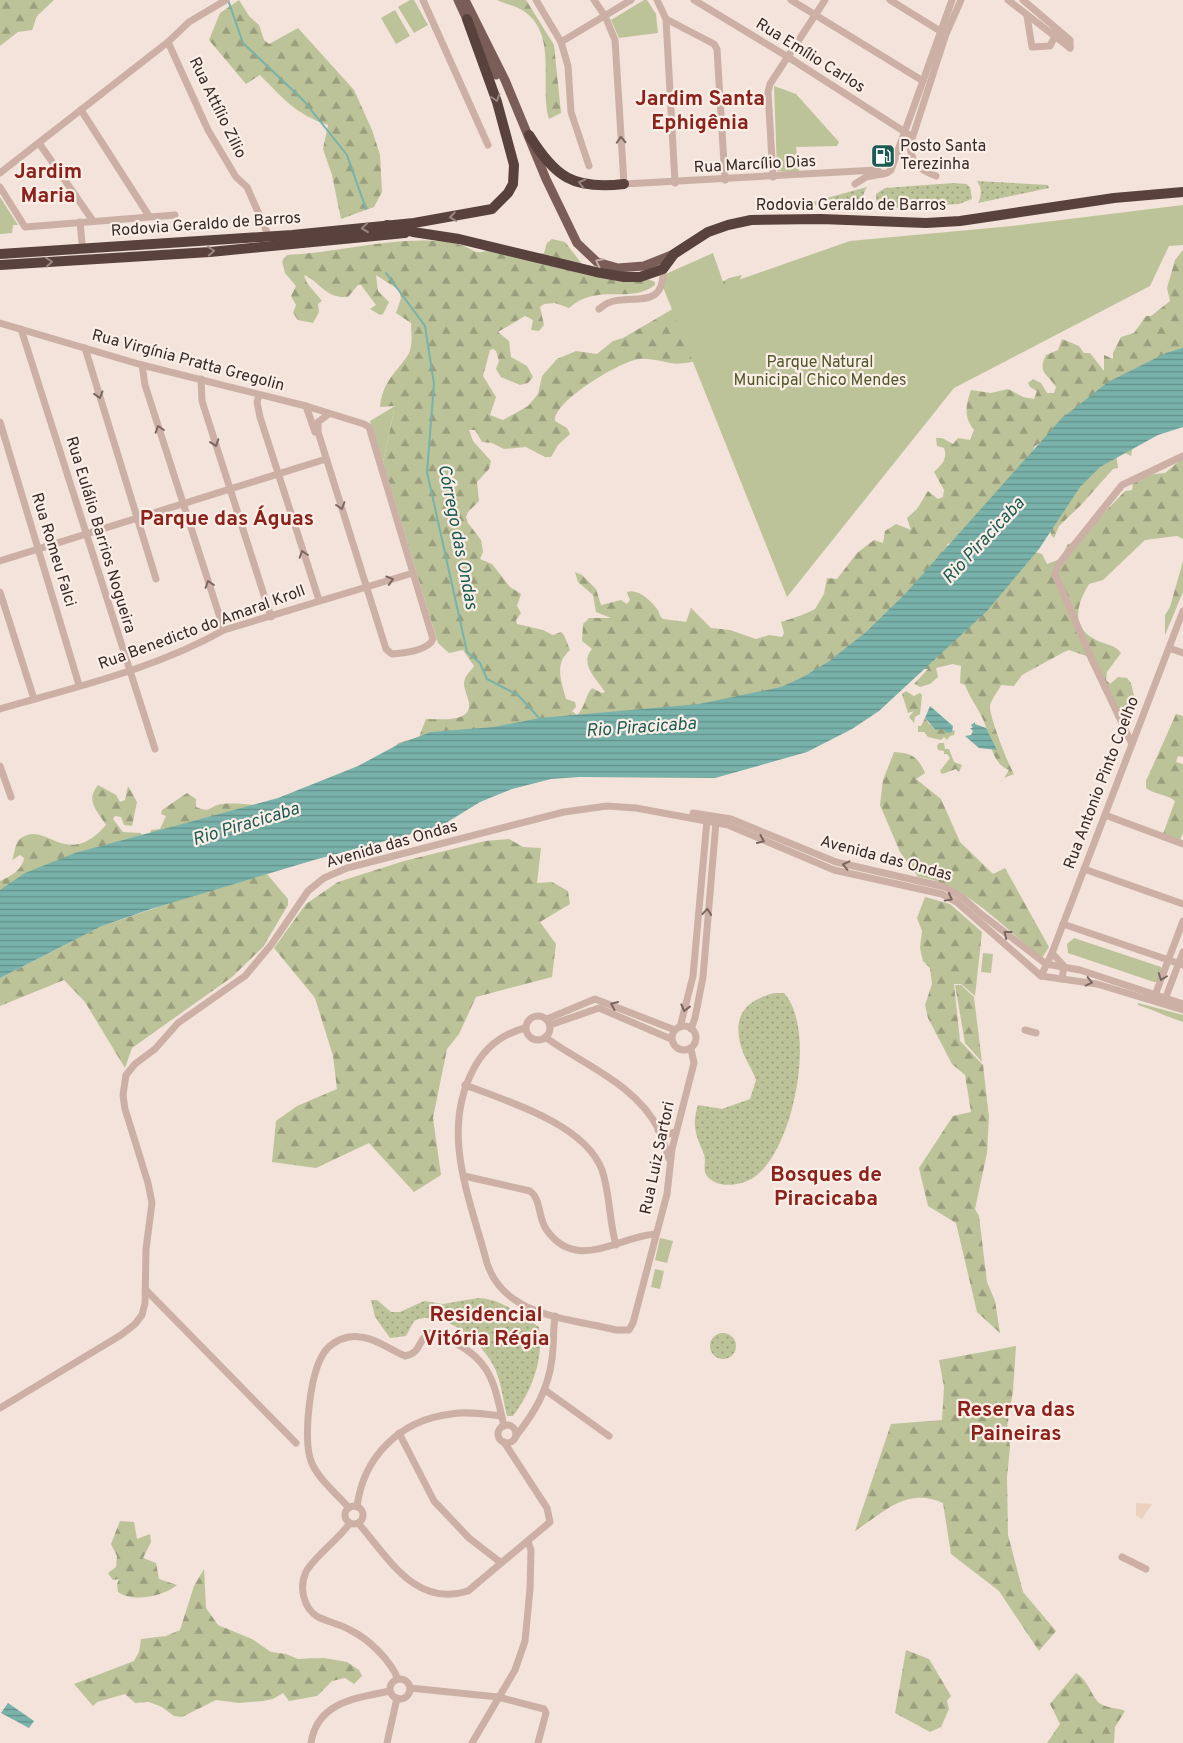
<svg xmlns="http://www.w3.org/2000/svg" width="1183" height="1743" font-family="Overpass,sans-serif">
  <defs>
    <pattern id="grass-dots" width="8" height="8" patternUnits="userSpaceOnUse" patternTransform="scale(1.25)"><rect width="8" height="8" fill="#bcc399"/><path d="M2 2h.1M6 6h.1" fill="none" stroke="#9a9e7d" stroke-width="1.8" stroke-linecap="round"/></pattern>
    <pattern id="forest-firs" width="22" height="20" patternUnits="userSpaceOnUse" patternTransform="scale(1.25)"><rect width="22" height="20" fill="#bcc399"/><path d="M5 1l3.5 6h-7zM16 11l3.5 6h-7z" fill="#9a9e7d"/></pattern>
    <pattern id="water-rules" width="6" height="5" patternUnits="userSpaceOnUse" patternTransform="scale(1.25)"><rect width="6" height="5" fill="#78b2aa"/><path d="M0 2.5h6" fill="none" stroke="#63918a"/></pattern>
  </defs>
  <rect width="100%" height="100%" fill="#f3e3da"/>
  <g fill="url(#grass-dots)">
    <path d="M977 181 1048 185 1049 188 978 203C982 195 982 188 977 181Z"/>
    <polygon points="954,183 966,184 970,187 972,199 959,204 885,208 876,200 876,194 885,188"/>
    <path d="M867 187C861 195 864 203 869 210L805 204Z"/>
    <path d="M775 993H784C817 1029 794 1146 757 1175 746 1185 719 1190 708 1177 703 1172 705 1166 705 1160 705 1155 702 1150 700 1145 694 1130 693 1121 698 1105L722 1109 750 1099 756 1080C753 1071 748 1064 744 1055 731 1022 740 1001 775 993Z"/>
    <path d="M478 1298C499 1298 522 1315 539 1327 544 1359 532 1391 513 1416H507C503 1401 502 1386 496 1371 486 1345 443 1306 414 1321L406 1336 390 1338 375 1317 371 1300H377L391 1312H400L424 1301 443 1304Z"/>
    <circle cx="723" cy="1346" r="13"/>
  </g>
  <g fill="url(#forest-firs)">
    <polygon points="0,0 54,0 37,16 32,30 18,32 0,46"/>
    <path d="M239 0 249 16 259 25 264 40 269 44 298 28 354 90 372 130 380 155 382 192 374 207 341 219 332 175 323 149 328 125C295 114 284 99 260 75L246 84 209 40 220 13Z"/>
    <path d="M497 0H526L554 45 561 113 549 119C539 86 558 36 525 12 518 6 505 4 497 0Z"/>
    <path d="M552 239 565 242 582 264 648 279 655 282V285C629 305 598 282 569 308L555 303 544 304 540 307 544 325 539 331 531 330 533 320 525 316 498 332 509 341 511 357 527 366 533 377 528 383 520 385 501 377 496 369 499 361 496 351 493 349 490 350 483 376 496 397 490 415 503 420 528 406 538 394 542 376 557 359 576 351 597 354 613 341 623 338 671 310 688 297 704 292 729 278 742 275 701 360C691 362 680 365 670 363 660 361 650 358 639 359 621 361 553 401 555 421L567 428 570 434 558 445 551 457H545L526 447 504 449 492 443 482 442 475 430H469L473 441 491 461 489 469 477 482 479 501 468 512 466 517 468 523 481 540 483 552 480 559 492 564 510 587 521 594 517 606 521 613 516 620 517 624 543 630 553 635 561 632 564 635 570 650C554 664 561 680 566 699L575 702 576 707 572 711 577 715C585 708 585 696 592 688L602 693 605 692C596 678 579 664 592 649L582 641 583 624 589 618H611L596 612 593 595 578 582 575 572 582 575 596 589 601 605 621 600 627 604 630 600 627 592C638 588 651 601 657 609 660 613 659 616 663 619L686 622 691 608 711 628 730 630 756 639 769 635 782 637 784 633 781 622C793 618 804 615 815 609L824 594 827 578 837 579 857 553 874 540 883 543 885 531 896 524 911 530 907 518 917 509 928 491 938 499 943 497 944 490 934 472C942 464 948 459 944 448L937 446 936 438H942L953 444 958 438 970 440 974 430C963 416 966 405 971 390L991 393 1008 389 1023 397 1034 399 1037 391 1030 387 1028 383 1033 379 1041 383 1047 393H1054L1056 387C1047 373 1037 373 1046 355L1058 350 1062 339 1079 346 1084 353H1090L1104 371V355L1113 359V353L1121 337 1134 333 1146 316H1151L1170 301 1167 288 1175 260 1183 250V374L1055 434 1035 446 1024 470 957 542 947 544 950 552 880 630 779 698 396 746 398 743 419 737 426 719C439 719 472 723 469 703 468 696 464 690 464 683 465 675 470 672 474 666L463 650 449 653 438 643 383 462 395 406 380 407C382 384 394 374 406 358 414 348 411 332 411 323L396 313 401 298 399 290 376 275 378 291 389 302 383 314 380 315 370 309 376 305 361 285H358L348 297C324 298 322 283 304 275L307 283 322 301 318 304 319 312 313 323 298 320 293 313 296 305 291 296 296 286 285 273 282 261 287 255C335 253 388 238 435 241 443 241 453 242 461 245 474 249 477 258 492 247L526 256 544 253 547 243Z"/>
    <polygon points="1137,435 1141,436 1133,445 1131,456 1121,451 1116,454 1118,468 1113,469 1081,505 1059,526 1054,538 1051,535 1049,522 1067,489 1079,481 1093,462 1127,438"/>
    <path d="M1183 458V539L1177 536 1145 540 1103 580 1089 584C1076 606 1070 628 1098 641 1107 645 1114 644 1121 653L1107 672 1106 680 1110 684 1118 677 1127 678 1131 683 1136 704 1118 709 1126 721 1135 715 1125 730 1095 659 1069 650 1064 652 1022 675 1014 686 1001 685C998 692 991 699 990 706 989 716 1008 764 1014 774L1004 778 1009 770C991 763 990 740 985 724 980 710 970 699 965 685L960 683 961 666 953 664 936 668 938 677 930 684 920 687 914 684 928 669H920L1035 552 1042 554 1047 564 1060 559 1068 544 1080 542 1098 519 1125 491 1132 490 1133 480 1144 475 1165 473Z"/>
    <polygon points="1183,561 1183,592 1165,635 1165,615 1170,607"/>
    <polygon points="906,691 914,696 920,693 922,695 920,714 915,717 914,723 909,717 914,711 908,713 902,694"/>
    <path d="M1176 714 1183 716V757L1178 756 1176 762 1183 764V833L1180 840 1163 834 1175 801C1167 794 1155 795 1146 788V781Z"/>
    <polygon points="925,718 929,724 955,731 954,735 950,736 947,740 944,737 941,740 928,737 924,732 918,732 918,726 921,726"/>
    <polygon points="939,743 944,743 945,749 949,749 954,762 962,765 959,772 956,769 942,774 940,771 950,758 947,754 944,754 944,751 938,750 937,746"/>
    <path d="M894 752C912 753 918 757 925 773L916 779 941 799 960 842 993 874 1005 868 1049 947 1042 958C1007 931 963 881 918 877L900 852 880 805 883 780Z"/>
    <path d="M98 785 116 795 120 802 125 800 128 786 137 802 132 826 124 825 121 817 115 816 113 819 123 832 140 833 144 836 0 896V881C10 877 23 869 24 858L20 855 12 860C15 854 14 843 21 838 47 820 66 871 106 825 97 810 85 801 98 785Z"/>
    <path d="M187 793 196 799V807C212 814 210 805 222 804 233 803 244 804 255 805L149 838 151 830 160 829 166 816 161 814 162 810Z"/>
    <polygon points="509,839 523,847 541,848 537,883 552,882 568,891 570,904 540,922 556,944 552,977 476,997 459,1034 447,1049 433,1118 441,1175 414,1192 369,1143 316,1168 272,1162 276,1121 297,1106 337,1089 333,1056 315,998 274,948 306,904 338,882 404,861 485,841"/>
    <polygon points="267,874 288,899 288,905 263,947 232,977 132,1048 125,1068 85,1002 64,980 0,1006 0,978 102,926 197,894"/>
    <polygon points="925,897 950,904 982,932 975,996 961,984 954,984 960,1041 983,1065 989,1117 987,1153 975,1209 979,1216 987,1282 995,1301 1000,1333 977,1312 956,1223 928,1206 919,1168 953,1116 971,1112 965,1075 952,1064 928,1018 925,1005 932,984 930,968 923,961 920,948 922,931 917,918"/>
    <polygon points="955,985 961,985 974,997 982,1062 965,1043"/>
    <path d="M1016 1346 1013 1391 1007 1427 1010 1447 1007 1477 1008 1535 1023 1592 1056 1631 1039 1651 999 1591 951 1554 943 1503C906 1487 886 1511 855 1531L891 1424 942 1420 944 1387 939 1360Z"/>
    <path d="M120 1521 134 1522 137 1539 150 1534 151 1542 143 1558 156 1563 159 1579 177 1585C164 1596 133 1603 118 1592L117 1584 119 1579 113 1580 108 1573 116 1567 117 1556 111 1544Z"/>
    <polygon points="204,1569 206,1608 218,1625 252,1639 271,1652 286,1654 298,1659 324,1658 347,1662 359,1670 362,1676 354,1684 345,1678 332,1681 317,1696 289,1701 283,1693 273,1699 263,1701 239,1703 216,1700 182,1717 174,1716 162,1707 149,1702 135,1703 125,1694 97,1702 93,1706 74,1684 134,1661 139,1652 141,1639 166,1636 180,1630 194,1586"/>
    <polygon points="906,1650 929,1659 951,1696 947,1701 949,1709 941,1727 930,1732 895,1713"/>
    <path d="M1076 1673C1088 1680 1090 1693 1098 1702 1106 1709 1117 1707 1125 1711L1115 1727 1114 1743H1047L1060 1724 1050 1704Z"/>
  </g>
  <g fill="#bcc399">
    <polygon points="410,0 414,0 428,25 414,33 398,7"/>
    <polygon points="644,0 647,0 656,14 658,33 619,38 611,20"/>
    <polygon points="395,10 410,36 396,44 381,18"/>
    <polygon points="774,86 796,94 839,142 837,146 796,147 799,173 777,171"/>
    <polygon points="0,197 18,225 13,225 12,233 0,234"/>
    <polygon points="1183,205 1183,245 1169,246 1150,286 954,388 787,597 659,277 713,253 724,285 850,241 1012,226"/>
    <polygon points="395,406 383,462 370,421"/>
    <polygon points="1074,938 1161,967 1164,973 1157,982 1154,982 1068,953 1067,944"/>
    <polygon points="983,953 993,954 991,973 981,972"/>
    <path d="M1138 1003 1183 1015V1022C1167 1017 1154 1010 1138 1005Z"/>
    <polygon points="660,1238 673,1241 667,1263 655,1260"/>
    <polygon points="655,1269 664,1271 660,1289 651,1287"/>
  </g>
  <polygon fill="#ecd1c0" points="1136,1503 1152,1504 1142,1519 1136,1516"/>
  <g fill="url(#water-rules)">
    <polygon points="1183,348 1183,427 1158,435 1100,467 1080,487 1039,549 987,611 879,711 852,729 807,752 715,778 579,777 551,779 512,789 480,802 441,826 314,860 151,909 102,926 0,978 0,890 25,873 75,853 278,798 358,766 399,744 431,732 494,727 540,718 699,704 781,687 803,677 828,662 866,632 905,594 1061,419 1108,382 1166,353"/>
    <polygon points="930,706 953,726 952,732 947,733 943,729 936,730 925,718"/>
    <polygon points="975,722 975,724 986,728 997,750 979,748 965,736 971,735 973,731 970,728 973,728 971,725"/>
    <polygon points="8,1703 34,1721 29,1728 1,1713"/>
  </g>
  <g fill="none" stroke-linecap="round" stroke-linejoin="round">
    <g stroke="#78b2aa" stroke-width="2">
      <polyline points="228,0 243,43 304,101 347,155 366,209"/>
      <polyline points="386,273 425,326 434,384 427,472 467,652 480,663 487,679 518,695 540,719"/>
    </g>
    <g stroke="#ccb0a6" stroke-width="7">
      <polyline points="423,0 488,145"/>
      <polyline points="536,0 561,42 568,66 571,112 589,166"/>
      <polyline points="594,0 605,16 615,40 624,184 877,170 882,174"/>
      <polyline points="657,0 666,19 714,44 717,49 725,180"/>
      <polyline points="694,0 788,57 911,136"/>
      <polyline points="791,0 923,81"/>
      <polyline points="890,0 945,34"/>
      <polyline points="1008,0 1070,48"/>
      <polyline points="1023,0 1070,40 1070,48"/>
      <polyline points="1027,16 1032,47 1050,46 1054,38 1055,28"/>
      <polyline points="666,19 675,183"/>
      <polyline points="168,42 208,130 236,177 247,187 269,237"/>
      <polyline points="561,42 631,0"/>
      <polyline points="81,110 149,216"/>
      <polyline points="39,143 93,221"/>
      <polyline points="0,173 168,42 189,22 226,0"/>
      <path d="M936 176C919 169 911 164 910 145L946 34 961 0"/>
      <polyline points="773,177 768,92 770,84 825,0"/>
      <polyline points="855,184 866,177 887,173 891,170 952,0"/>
      <polyline points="0,187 25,227 175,215"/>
      <polyline points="80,222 82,243"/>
      <path d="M599 309C602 307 605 304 608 303 630 293 665 312 663 269"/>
      <path d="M0 323 142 365 306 406 364 424 369 427 433 639C428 651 404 653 392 654L386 649 318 432V422L329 414"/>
      <polyline points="21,329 155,749"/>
      <polyline points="85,348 156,579"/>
      <polyline points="142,365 145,385 224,630"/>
      <polyline points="201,379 202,401 271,617"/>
      <polyline points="259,395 257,402 260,417 319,600"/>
      <polyline points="306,406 315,432"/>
      <polyline points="0,422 79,685"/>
      <polyline points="0,561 326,459"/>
      <polyline points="0,592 34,699"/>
      <polyline points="1169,648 1183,653"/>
      <path d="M0 709C75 687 155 669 224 630L413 573"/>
      <polyline points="1132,744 1092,660 1055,574 1058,565 1122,485 1183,456"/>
      <polyline points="0,766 11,797"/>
      <polyline points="693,813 731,819 836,862 945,887 963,898 981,914 1046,964 1080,970 1183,1004"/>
      <polyline points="1105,815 1183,844"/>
      <polyline points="1084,869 1183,904"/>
      <polyline points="1063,924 1183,965"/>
      <polyline points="1052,953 1064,966 1062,979"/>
      <polyline points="1041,976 1052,953 1183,611"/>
      <polyline points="1154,998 1183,921"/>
      <polyline points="1164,1002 1183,952"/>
      <circle cx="538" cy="1028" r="12"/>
      <polyline points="547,1019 595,999 675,1030"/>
      <polyline points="550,1025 599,1008 671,1039"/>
      <circle cx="684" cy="1038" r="12"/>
      <polyline points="680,1027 693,976 707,820"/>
      <path d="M525 1028C502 1034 484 1048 473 1070 440 1133 470 1198 487 1263 504 1317 569 1318 616 1330H629L633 1323 667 1194 672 1149 694 1063 691 1049"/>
      <polyline points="691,1029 695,1018 703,977 716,822"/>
      <polyline points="1025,1030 1036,1033"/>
      <path d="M545 1037C585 1066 636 1084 659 1130 663 1139 666 1150 669 1159"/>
      <path d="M465 1085C507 1101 585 1124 602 1170 610 1193 609 1221 616 1245"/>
      <polyline points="658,1130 668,1134 676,1132"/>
      <path d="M464 1176 530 1191C541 1199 538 1217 546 1229 576 1273 617 1237 655 1234"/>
      <polyline points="146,1290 296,1443"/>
      <polyline points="545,1390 609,1436"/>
      <polyline points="0,1408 121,1335 135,1324 142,1315 145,1303 146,1249 152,1203 148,1183 125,1109 123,1095 126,1075 135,1064 155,1049 178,1023 245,976 271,945 308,891 324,878 347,868 564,812 607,806 636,808 728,825 834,870 942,894 958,903 1041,976 1097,984 1183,1010"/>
      <circle cx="507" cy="1434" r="9"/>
      <polyline points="399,1433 434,1501 469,1538 500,1562"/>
      <path d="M516 1436C535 1412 548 1390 552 1359 554 1345 553 1330 555 1316"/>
      <circle cx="354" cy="1515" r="9"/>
      <path d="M357 1507C363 1457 400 1420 451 1414 467 1411 485 1414 501 1416"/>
      <path d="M349 1508C337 1494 317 1478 311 1461 303 1438 310 1377 322 1356 327 1346 338 1339 349 1337 369 1333 388 1349 405 1356 423 1352 417 1339 430 1333 439 1334 447 1339 455 1343 493 1362 495 1388 504 1426"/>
      <path d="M350 1523C339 1539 313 1558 306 1572 299 1587 303 1608 318 1617 328 1622 340 1624 350 1630 369 1639 390 1660 398 1679"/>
      <path d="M358 1523C388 1557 415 1608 468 1591L550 1522 547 1508 504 1442"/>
      <polyline points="1122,1557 1146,1569"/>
      <circle cx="400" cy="1689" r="10"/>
      <polyline points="410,1688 498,1697 544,1709 546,1713 538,1743"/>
      <path d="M311 1743C317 1702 356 1698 390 1691"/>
      <polyline points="387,1743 397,1698"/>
      <polyline points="472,1743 515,1670 525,1641 530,1589 531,1550 528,1542"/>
    </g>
    <g stroke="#7a5d57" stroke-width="9">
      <polyline points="458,0 469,24"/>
      <polyline points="465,0 505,80 546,179 577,243 597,262 618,268 644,266 674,254"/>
      <polyline points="479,42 496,75"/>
    </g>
    <g stroke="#59413e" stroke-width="10">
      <path d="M529 135C555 177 573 190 624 184"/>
      <polyline points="387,225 413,232 459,239 596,272 624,277 640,277 663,269 674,254 708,232 728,225 751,220 821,219 926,223 960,221 1114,198 1183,192"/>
      <polyline points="0,254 292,235 414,223 492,209 508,193 513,184 514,165 497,102 467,19"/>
      <polyline points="0,265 210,252 405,233"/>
    </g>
  </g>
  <defs><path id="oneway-chevron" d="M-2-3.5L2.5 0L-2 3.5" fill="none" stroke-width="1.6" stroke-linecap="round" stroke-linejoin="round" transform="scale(1.25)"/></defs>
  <g stroke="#998682">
    <use href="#oneway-chevron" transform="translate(496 98) rotate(72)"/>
    <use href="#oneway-chevron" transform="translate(582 183) rotate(-166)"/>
    <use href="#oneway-chevron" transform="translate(453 217) rotate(171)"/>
    <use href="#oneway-chevron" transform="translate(365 228) rotate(174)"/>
    <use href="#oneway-chevron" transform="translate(211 251) rotate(-4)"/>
    <use href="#oneway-chevron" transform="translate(49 262) rotate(-4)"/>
  </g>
  <g stroke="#7a6660">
    <use href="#oneway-chevron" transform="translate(621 140) rotate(-93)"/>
    <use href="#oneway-chevron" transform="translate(99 395) rotate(73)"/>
    <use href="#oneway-chevron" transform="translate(159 429) rotate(-108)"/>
    <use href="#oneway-chevron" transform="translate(215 443) rotate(71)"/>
    <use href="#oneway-chevron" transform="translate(341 506) rotate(72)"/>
    <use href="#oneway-chevron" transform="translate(303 554) rotate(-108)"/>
    <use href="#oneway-chevron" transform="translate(390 580) rotate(-17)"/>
    <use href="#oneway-chevron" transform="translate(209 584) rotate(-108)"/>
    <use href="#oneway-chevron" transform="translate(761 840) rotate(24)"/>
    <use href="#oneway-chevron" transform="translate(846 865) rotate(-167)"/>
    <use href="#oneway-chevron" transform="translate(949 898) rotate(29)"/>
    <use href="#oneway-chevron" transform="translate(707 912) rotate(-85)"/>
    <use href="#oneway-chevron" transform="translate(1007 934) rotate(-142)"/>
    <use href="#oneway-chevron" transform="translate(1162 977) rotate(111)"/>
    <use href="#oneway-chevron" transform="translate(1089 982) rotate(13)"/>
    <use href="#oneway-chevron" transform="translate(614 1005) rotate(-156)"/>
    <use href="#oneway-chevron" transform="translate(685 1008) rotate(104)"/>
  </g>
  <use stroke="#c0ada6" href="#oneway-chevron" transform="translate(599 262) rotate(-153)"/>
  <defs>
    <symbol id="fuel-square" viewBox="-11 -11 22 22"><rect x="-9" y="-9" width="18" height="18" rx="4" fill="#1a5b54" stroke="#faeee7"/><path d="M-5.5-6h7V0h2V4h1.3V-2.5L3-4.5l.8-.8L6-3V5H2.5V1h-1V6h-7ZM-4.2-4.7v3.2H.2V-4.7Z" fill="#fff"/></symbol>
  </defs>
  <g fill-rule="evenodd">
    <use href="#fuel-square" x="869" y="142" width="28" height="28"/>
  </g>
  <g text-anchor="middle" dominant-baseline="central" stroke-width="4.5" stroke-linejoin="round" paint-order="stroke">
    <g font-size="16" fill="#372927" stroke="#faeee7">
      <text transform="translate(810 56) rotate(32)">Rua Emílio Carlos</text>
      <text transform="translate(217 108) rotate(64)">Rua Attílio Zilio</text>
      <text transform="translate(755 165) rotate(-3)">Rua Marcílio Dias</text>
      <text x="851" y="206">Rodovia Geraldo de Barros</text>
      <text transform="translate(206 225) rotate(-4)">Rodovia Geraldo de Barros</text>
      <text transform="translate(188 361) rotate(15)">Rua Virgínia Pratta Gregolin</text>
      <text transform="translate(100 535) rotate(73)">Rua Eulálio Barrios Nogueira</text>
      <text transform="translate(53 550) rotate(73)">Rua Romeu Falci</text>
      <text transform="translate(202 628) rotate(-20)">Rua Benedicto do Amaral Kroll</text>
      <text transform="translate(1102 783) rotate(-69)">Rua Antonio Pinto Coelho</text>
      <text transform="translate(392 845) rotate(-16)">Avenida das Ondas</text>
      <text transform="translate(886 859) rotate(15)">Avenida das Ondas</text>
      <text transform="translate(658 1158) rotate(-78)">Rua Luiz Sartori</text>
    </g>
    <g font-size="16" fill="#372927" stroke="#faeee7" text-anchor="start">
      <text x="900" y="147">Posto Santa<tspan x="900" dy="18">Terezinha</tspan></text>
    </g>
    <g font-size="16" fill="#4f5729" stroke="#faeee7">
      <text x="820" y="363">Parque Natural<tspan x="820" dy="18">Municipal Chico Mendes</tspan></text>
    </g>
    <g font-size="18" font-style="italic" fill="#1a5b54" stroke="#faeee7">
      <text transform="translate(457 537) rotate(79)">Córrego das Ondas</text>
      <text transform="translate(984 541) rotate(-47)">Rio Piracicaba</text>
      <text transform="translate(641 728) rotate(-4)">Rio Piracicaba</text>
      <text transform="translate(246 825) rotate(-17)">Rio Piracicaba</text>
    </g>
    <g font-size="21" font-weight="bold" fill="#8b221c" stroke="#faeee7">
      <text x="700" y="99">Jardim Santa<tspan x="700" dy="24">Ephigênia</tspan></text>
      <text x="48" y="172">Jardim<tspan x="48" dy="24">Maria</tspan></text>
      <text x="227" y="519">Parque das Águas</text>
      <text x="826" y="1175">Bosques de<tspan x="826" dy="24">Piracicaba</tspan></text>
      <text x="486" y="1315">Residencial<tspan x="486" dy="24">Vitória Régia</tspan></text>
      <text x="1016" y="1410">Reserva das<tspan x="1016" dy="24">Paineiras</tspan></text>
    </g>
  </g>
</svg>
